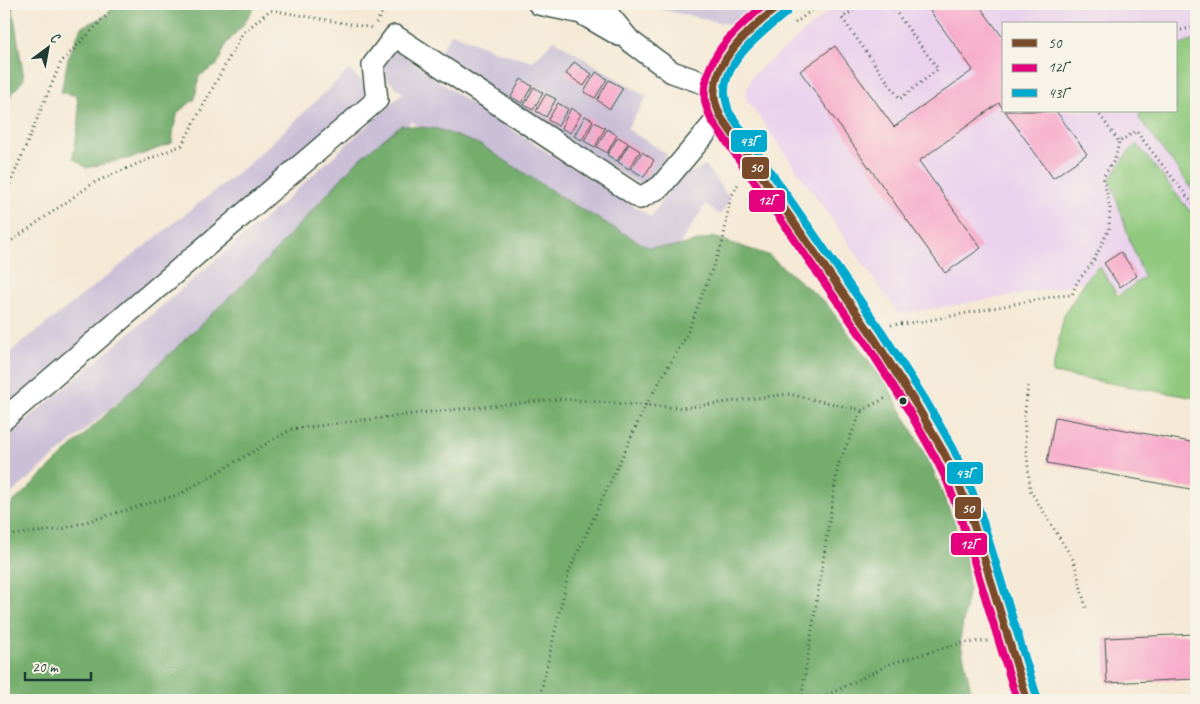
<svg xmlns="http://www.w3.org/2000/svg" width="1200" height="704" font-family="Caveat,sans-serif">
  <rect width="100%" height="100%" fill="#f7f3e8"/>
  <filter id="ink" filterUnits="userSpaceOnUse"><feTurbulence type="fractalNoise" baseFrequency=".02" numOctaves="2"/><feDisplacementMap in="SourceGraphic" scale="10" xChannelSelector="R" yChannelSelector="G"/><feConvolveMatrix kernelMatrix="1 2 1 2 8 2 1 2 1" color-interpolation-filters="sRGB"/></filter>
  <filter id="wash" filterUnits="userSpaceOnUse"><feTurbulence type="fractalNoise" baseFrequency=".0096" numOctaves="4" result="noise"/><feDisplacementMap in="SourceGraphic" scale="20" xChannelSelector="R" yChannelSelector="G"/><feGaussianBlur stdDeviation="1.12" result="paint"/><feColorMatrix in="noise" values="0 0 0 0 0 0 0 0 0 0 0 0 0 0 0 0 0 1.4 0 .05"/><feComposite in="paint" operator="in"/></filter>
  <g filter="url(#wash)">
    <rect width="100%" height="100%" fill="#f5e9d5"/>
    <path fill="#ead1ed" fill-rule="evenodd" d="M837 4H1196V314L1102 288 1077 282 1065 287 899 314 745 97 751 77ZM1004 24H1176V111H1004Z"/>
    <g fill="#cabfd7">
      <polygon points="636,4 761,4 732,25"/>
      <polygon points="452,33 498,52 533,61 554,40 647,97 627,129 667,154 646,188 436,57"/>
      <polygon points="395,49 471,104 651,217 678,178 706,166 730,199 720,215 706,204 661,272 577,231 411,121 329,216 238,298 4,500 4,441 34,414 276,209 403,93 379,72"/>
      <polygon points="349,70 372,91 4,410 4,357 249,164"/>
    </g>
    <g fill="#90c97e" stroke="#588359">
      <polygon points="1196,39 1196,194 1139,118 1140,111 1176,111 1176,47"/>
      <polygon points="1137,144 1196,219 1196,398 1052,373 1064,315 1087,278 1099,266 1118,296 1144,277 1131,244 1110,179 1128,152"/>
    </g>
    <g fill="#74ad6d" stroke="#4a7550">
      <polygon points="4,4 12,4 24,79 4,104"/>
      <polygon points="115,4 256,4 243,25 226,44 217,65 199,76 195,99 178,112 174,127 172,143 135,157 86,168 73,158 79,119 77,96 61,92 68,59 81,27 107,15"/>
      <polygon points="401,125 438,129 481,145 569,202 648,247 674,247 713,237 768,255 826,303 887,385 931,465 964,546 969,587 960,640 973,700 4,700 4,511 256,272 360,158"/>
    </g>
    <g id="blocks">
      <g fill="#f7a9c9">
        <polygon points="925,4 978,4 1004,39 1004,110 999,103 919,161 981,248 945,273 800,71 835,46 894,127 973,70"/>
        <polygon points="574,62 592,74 584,86 566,74"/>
        <polygon points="596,72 607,79 595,98 584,92"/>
        <polygon points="521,79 532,86 522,103 511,97"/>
        <polygon points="609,80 623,88 610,109 597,100"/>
        <polygon points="534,87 543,93 533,110 524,105"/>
        <polygon points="546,94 556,99 546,117 536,111"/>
        <polygon points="558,103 568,109 558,126 548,120"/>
        <polygon points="571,108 581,114 570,133 561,128"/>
        <polygon points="1005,111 1056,111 1087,154 1053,178"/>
        <polygon points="585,116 593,120 582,140 574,136"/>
        <polygon points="594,122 605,128 595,147 584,141"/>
        <polygon points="607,129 617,135 607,153 597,147"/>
        <polygon points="618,137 628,143 617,161 607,155"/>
        <polygon points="629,144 640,151 629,169 618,162"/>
        <polygon points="642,152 654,160 644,177 631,169"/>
        <polygon points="1121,252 1137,276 1120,287 1104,263"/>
        <polygon points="1055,417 1196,443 1196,490 1047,463"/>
        <polygon points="1196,634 1196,679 1107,683 1105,638"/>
      </g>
    </g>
  </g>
  <g filter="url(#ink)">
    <use href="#blocks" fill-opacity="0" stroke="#3f574c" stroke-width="1"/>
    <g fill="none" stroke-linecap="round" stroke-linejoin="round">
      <defs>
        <g id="minor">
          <polyline points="539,4 581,13 619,35"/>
          <polyline points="600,4 630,41 672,72 715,87"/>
          <path d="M781 4C754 26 708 62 715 101 716 106 719 111 720 116 762 175 803 234 844 293 884 352 925 412 956 477 967 502 975 529 983 555 998 604 1013 652 1027 700"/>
          <polyline points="4,419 377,100 373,65 395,36 640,198 660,187 720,116"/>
        </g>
      </defs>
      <use href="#minor" stroke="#3f574c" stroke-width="24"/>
      <g stroke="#3f574c" stroke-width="3" stroke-dasharray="1 4" stroke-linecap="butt">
        <polyline points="862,4 842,18 900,99 938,69 890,4"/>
        <polyline points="376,23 387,4"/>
        <polyline points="795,23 820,4"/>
        <polyline points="4,26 6,4"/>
        <polyline points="1176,31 1196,27"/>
        <polyline points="1097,111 1119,142 1136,131 1196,208"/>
        <polyline points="4,198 61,62 110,12 113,4"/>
        <polyline points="4,246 95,182 182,145 242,34 270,10 373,28"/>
        <polyline points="891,325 925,321 1056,296 1072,295 1077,282 1093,262 1109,229 1110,207 1103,177 1115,159 1119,142"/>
        <polyline points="1028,386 1024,419 1030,490 1074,561 1086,608"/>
        <polyline points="4,536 62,529 180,494 292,429 421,413 559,399 682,408 788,394 862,410 888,397"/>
        <polyline points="539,700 569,571 646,405 687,334 723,241 730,199 739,182"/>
        <polyline points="801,700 838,465 862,410"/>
        <polyline points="818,700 892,663 961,643 988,641"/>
      </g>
      <use href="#minor" stroke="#fff" stroke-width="21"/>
      <defs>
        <path id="bus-1" d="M781 4C753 27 709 61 715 101 716 106 719 111 720 116L874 338 917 406 944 453 956 477 971 516 1027 700"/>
        <path id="bus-2" d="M766 4C736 28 701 59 705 101 706 107 709 113 711 119L866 343 909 411 935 457 947 481 961 519 1017 700"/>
        <path id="bus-3" d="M787 12C765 30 727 58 725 89 724 97 727 104 729 112L882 332 926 401 953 448 965 473 980 512 1037 697"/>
      </defs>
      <use href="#bus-1" stroke="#f7f3e8" stroke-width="11"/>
      <use href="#bus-2" stroke="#f7f3e8" stroke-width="11"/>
      <use href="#bus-3" stroke="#f7f3e8" stroke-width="11"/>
      <use href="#bus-1" stroke="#7a4b2a" stroke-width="8"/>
      <use href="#bus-2" stroke="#e5007d" stroke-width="8"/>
      <use href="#bus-3" stroke="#00a9ce" stroke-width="8"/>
    </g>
  </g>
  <circle fill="#1f3d34" stroke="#f7f3e8" stroke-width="2" cx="903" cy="401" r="4.5"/>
  <g stroke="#f7f3e8" stroke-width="2">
    <rect x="730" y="129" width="38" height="24" rx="5" fill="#00a9ce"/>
    <rect x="741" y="156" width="29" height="24" rx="5" fill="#7a4b2a"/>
    <rect x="748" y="189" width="38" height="24" rx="5" fill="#e5007d"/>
    <rect x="946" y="461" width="38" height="24" rx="5" fill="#00a9ce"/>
    <rect x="954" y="496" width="28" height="24" rx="5" fill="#7a4b2a"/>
    <rect x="950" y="532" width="38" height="24" rx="5" fill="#e5007d"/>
  </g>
  <g font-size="14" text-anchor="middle" font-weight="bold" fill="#fff">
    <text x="749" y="146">43Г</text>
    <text x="756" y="172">50</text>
    <text x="767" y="205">12Г</text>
    <text x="965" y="478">43Г</text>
    <text x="968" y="513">50</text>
    <text x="969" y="549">12Г</text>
  </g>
  <rect width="1200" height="704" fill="none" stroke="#f7f3e8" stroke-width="20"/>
  <rect x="1002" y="22" width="175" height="90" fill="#f7f3e8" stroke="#a1aaa0"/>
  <rect x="1012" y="39" width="25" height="8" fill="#7a4b2a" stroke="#a1aaa0"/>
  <text x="1048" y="48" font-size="15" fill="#1f3d34">50</text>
  <rect x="1012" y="64" width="25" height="8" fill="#e5007d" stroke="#a1aaa0"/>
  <text x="1048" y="72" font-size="15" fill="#1f3d34">12Г</text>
  <rect x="1012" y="89" width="25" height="8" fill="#00a9ce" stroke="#a1aaa0"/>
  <text x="1048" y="98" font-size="15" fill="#1f3d34">43Г</text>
  <g transform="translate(48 48) rotate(32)" stroke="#f7f3e8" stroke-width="4" paint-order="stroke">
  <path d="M0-4L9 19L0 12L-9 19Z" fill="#1f3d34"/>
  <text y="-8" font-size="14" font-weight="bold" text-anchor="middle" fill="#1f3d34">С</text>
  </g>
  <path d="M25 672v8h66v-8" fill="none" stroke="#1f3d34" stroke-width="2.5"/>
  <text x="32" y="672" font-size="15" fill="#1f3d34" stroke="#f7f3e8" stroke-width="4" paint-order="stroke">20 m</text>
</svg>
